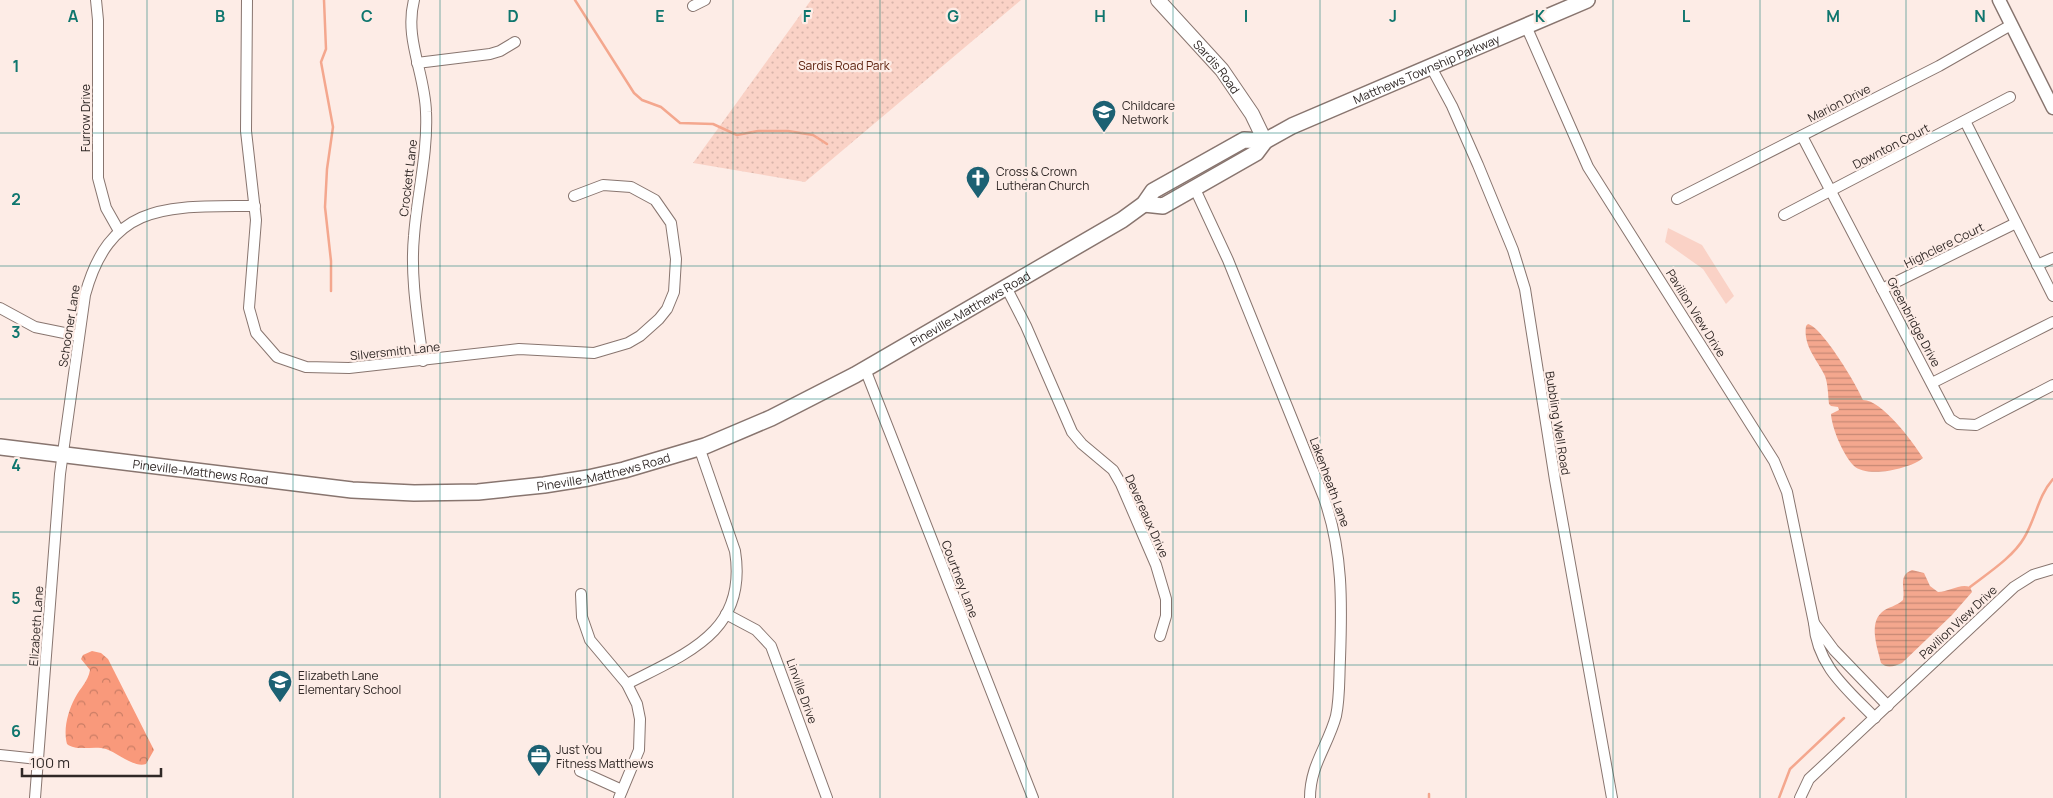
<svg xmlns="http://www.w3.org/2000/svg" width="2053" height="798" font-family="Manrope,sans-serif">
  <defs>
    <pattern id="grass-dots" width="8" height="8" patternUnits="userSpaceOnUse" patternTransform="scale(1.25)"><rect width="8" height="8" fill="#fad2c6"/><path d="M2 2h.1M6 6h.1" fill="none" stroke="#d7b4aa" stroke-width="1.8" stroke-linecap="round"/></pattern>
    <pattern id="forest-crowns" width="20" height="18" patternUnits="userSpaceOnUse" patternTransform="scale(1.25)"><rect width="20" height="18" fill="#f9997b"/><path d="M2 6a3 3 0 1 1 6 0M12 15a3 3 0 1 1 6 0" fill="none" stroke="#ca7d65"/></pattern>
    <pattern id="water-rules" width="6" height="5" patternUnits="userSpaceOnUse" patternTransform="scale(1.25)"><rect width="6" height="5" fill="#f4a78e"/><path d="M0 2.5h6" fill="none" stroke="#c68874"/></pattern>
  </defs>
  <rect width="100%" height="100%" fill="#fdece6"/>
  <polygon fill="url(#grass-dots)" points="811,0 1021,0 805,182 693,163"/>
  <path fill="url(#forest-crowns)" d="M92 651 101 653 108 659 154 750 146 764C134 768 118 753 106 749 94 745 77 752 67 744 63 729 68 711 75 698 80 688 88 682 90 670L81 659 83 655Z"/>
  <polygon fill="#fad2c6" points="1668,228 1702,245 1734,296 1726,304 1703,269 1665,242"/>
  <g fill="url(#water-rules)">
    <path d="M1808 324C1822 327 1857 385 1863 400 1882 400 1913 442 1923 458 1910 469 1866 479 1853 465 1843 454 1832 429 1831 414L1839 410 1838 407 1831 406 1829 404C1828 395 1828 384 1825 376 1817 359 1803 346 1806 326Z"/>
    <path d="M1912 570 1924 573 1930 586 1938 592C1949 592 1960 583 1970 587L1972 592 1952 615 1902 663C1895 666 1887 669 1881 663 1878 649 1868 624 1882 612 1888 607 1897 606 1903 600 1906 588 1897 576 1912 570Z"/>
  </g>
  <g fill="none" stroke-linecap="round" stroke-linejoin="round">
    <g stroke="#f4a78e" stroke-width="2.5">
      <polyline points="324,0 326,49 321,62 333,127 327,169 325,207 331,261 331,291"/>
      <polyline points="575,0 634,93 642,100 661,107 680,123 713,124 737,135 758,131 788,131 813,135 827,144"/>
      <path d="M1970 587C1988 573 2013 557 2024 538 2036 518 2038 496 2053 479"/>
      <polyline points="1429,794 1429,798"/>
      <polyline points="1779,798 1790,769 1844,718"/>
    </g>
    <defs>
      <g id="minor">
        <polyline points="96,0 98,20 98,178 106,208 119,231"/>
        <polyline points="247,0 246,131 256,220 249,308 256,333 277,357 306,367 349,368 519,349 594,353 628,343 640,336 659,319 667,309 674,292 676,259 671,223 655,200 631,187 603,185 574,196"/>
        <path d="M414 0C404 39 425 73 426 112 428 153 417 195 414 236 410 277 418 321 423 361"/>
        <polyline points="693,6 705,0"/>
        <polyline points="1526,26 1588,167 1774,461 1787,492 1814,623"/>
        <polyline points="417,63 490,54 500,51 515,42"/>
        <polyline points="1431,67 1452,106 1478,165 1513,250 1525,289 1555,480 1612,798"/>
        <polyline points="1965,121 2053,296"/>
        <polyline points="1802,136 1950,419 1958,424 1976,425 2053,385"/>
        <path d="M1195 189 1228 260 1324 498C1343 552 1342 603 1340 659 1339 678 1340 697 1336 716 1328 746 1310 765 1310 798"/>
        <polyline points="1677,199 1939,66 2011,25"/>
        <polyline points="1784,215 2010,97"/>
        <polyline points="2037,265 2053,258"/>
        <polyline points="1006,287 1026,326 1072,432 1082,444 1113,470 1121,484 1156,565 1166,599 1166,616 1160,636"/>
        <polyline points="1882,289 2016,223"/>
        <polyline points="0,308 35,327 79,336"/>
        <polyline points="865,369 1033,798"/>
        <polyline points="1932,383 2053,322"/>
        <polyline points="581,594 582,617 590,640 627,684 637,704 640,719 639,750 619,798"/>
        <polyline points="726,614 756,630 771,646 827,798"/>
        <path d="M627 684C687 653 748 632 735 551L699 447"/>
        <path d="M1875 718C1847 689 1817 666 1814 623L1834 650 1888 706"/>
        <polyline points="0,755 38,759"/>
        <polyline points="580,771 622,790"/>
        <path d="M35 798 60 474 85 295C111 199 171 207 255 206"/>
        <polyline points="1800,798 1809,779 2014,587 2033,575 2053,569"/>
      </g>
      <polyline id="tertiary" points="1999,0 2053,108"/>
      <g id="secondary">
        <path id="s1" d="M1158 0 1222 70 1252 114 1265 141"/>
      </g>
      <g id="primary">
        <path id="s2" d="M1144 204 1163 206 1256 153 1265 141 1292 126 1587 0"/>
        <path id="s3" d="M0 447 352 490 414 493 478 492 544 485 588 478 624 470 705 446 771 418 855 375 1122 220 1144 204 1153 191 1244 140 1265 141"/>
      </g>
    </defs>
    <use href="#minor" stroke="#88756f" stroke-width="12"/>
    <use href="#tertiary" stroke="#88756f" stroke-width="15"/>
    <use href="#secondary" stroke="#88756f" stroke-width="16"/>
    <use href="#primary" stroke="#88756f" stroke-width="18"/>
    <use href="#minor" stroke="#fff" stroke-width="10"/>
    <use href="#tertiary" stroke="#fff" stroke-width="12"/>
    <use href="#secondary" stroke="#fff" stroke-width="14"/>
    <use href="#primary" stroke="#fff" stroke-width="15"/>
  </g>
  <path fill="none" stroke="#0f766e" stroke-width="1" stroke-opacity="0.55" d="M147 0V798M293 0V798M440 0V798M587 0V798M733 0V798M880 0V798M1026 0V798M1173 0V798M1320 0V798M1466 0V798M1613 0V798M1760 0V798M1906 0V798M0 133H2053M0 266H2053M0 399H2053M0 532H2053M0 665H2053"/>
  <defs>
    <symbol id="school-pin" viewBox="-11 -11 22 30"><path d="M0 17L-7.5 6A9.5 9.5 0 1 1 7.5 6Z" fill="#1c6173" stroke="#fdece6"/><path d="M0-5L7-2L0 1L-7-2ZM-4 1L0 2.5L4 1V4Q0 6-4 4Z" fill="#fff"/></symbol>
    <symbol id="church-pin" viewBox="-11 -11 22 30"><path d="M0 17L-7.5 6A9.5 9.5 0 1 1 7.5 6Z" fill="#1c6173" stroke="#fdece6"/><path d="M-1.2-6h2.4v3.5h3.3v2.4h-3.3V6h-2.4V-.1h-3.3v-2.4h3.3Z" fill="#fff"/></symbol>
    <symbol id="office-pin" viewBox="-11 -11 22 30"><path d="M0 17L-7.5 6A9.5 9.5 0 1 1 7.5 6Z" fill="#1c6173" stroke="#fdece6"/><path d="M-6-3h4V-5.5h4V-3h4V5H-6ZM-1-4.5V-3h2v-1.5ZM-6 0V1H6V0Z" fill="#fff"/></symbol>
  </defs>
  <g fill-rule="evenodd">
    <use href="#school-pin" x="1090" y="98" width="28" height="38"/>
    <use href="#church-pin" x="964" y="164" width="28" height="38"/>
    <use href="#school-pin" x="266" y="668" width="28" height="38"/>
    <use href="#office-pin" x="525" y="742" width="28" height="38"/>
  </g>
  <g text-anchor="middle" dominant-baseline="central" stroke-width="4.5" stroke-linejoin="round" paint-order="stroke">
    <g font-size="12" fill="#591e0a" stroke="#fdece6">
      <text x="844" y="65">Sardis Road Park</text>
    </g>
    <g font-size="12" fill="#302826" stroke="#fdece6">
      <text stroke="none"><textPath href="#s1" startOffset="89">Sardis Road</textPath></text>
      <text stroke="none"><textPath href="#s2" startOffset="318">Matthews Township Parkway</textPath></text>
      <text transform="translate(1839 103) rotate(-27)">Marion Drive</text>
      <text transform="translate(85 118) rotate(-90)">Furrow Drive</text>
      <text transform="translate(1891 146) rotate(-27)">Downton Court</text>
      <text transform="translate(408 178) rotate(-83)">Crockett Lane</text>
      <text transform="translate(1944 245) rotate(-26)">Highclere Court</text>
      <text stroke="none"><textPath href="#s3" startOffset="1012">Pineville-Matthews Road</textPath></text>
      <text transform="translate(1696 313) rotate(58)">Pavilion View Drive</text>
      <text transform="translate(1914 322) rotate(62)">Greenbridge Drive</text>
      <text transform="translate(69 326) rotate(-81)">Schooner Lane</text>
      <text transform="translate(395 351) rotate(-6)">Silversmith Lane</text>
      <text transform="translate(1558 423) rotate(81)">Bubbling Well Road</text>
      <text stroke="none"><textPath href="#s3" startOffset="608">Pineville-Matthews Road</textPath></text>
      <text stroke="none"><textPath href="#s3" startOffset="202">Pineville-Matthews Road</textPath></text>
      <text transform="translate(1330 482) rotate(70)">Lakenheath Lane</text>
      <text transform="translate(1147 516) rotate(66)">Devereaux Drive</text>
      <text transform="translate(960 579) rotate(69)">Courtney Lane</text>
      <text transform="translate(1958 622) rotate(-43)">Pavilion View Drive</text>
      <text transform="translate(36 626) rotate(-86)">Elizabeth Lane</text>
      <text transform="translate(802 691) rotate(70)">Linville Drive</text>
    </g>
    <g font-size="12" fill="#302826" stroke="#fdece6" text-anchor="start">
      <text x="1122" y="105">Childcare<tspan x="1122" dy="14">Network</tspan></text>
      <text x="996" y="171">Cross &amp; Crown<tspan x="996" dy="14">Lutheran Church</tspan></text>
      <text x="298" y="675">Elizabeth Lane<tspan x="298" dy="14">Elementary School</tspan></text>
      <text x="556" y="749">Just You<tspan x="556" dy="14">Fitness Matthews</tspan></text>
    </g>
  </g>
  <g font-size="16" text-anchor="middle" font-weight="bold" fill="#0f766e" stroke="#fdece6" stroke-width="4.5" stroke-linejoin="round" paint-order="stroke">
    <text x="73" y="22">A</text>
    <text x="220" y="22">B</text>
    <text x="367" y="22">C</text>
    <text x="513" y="22">D</text>
    <text x="660" y="22">E</text>
    <text x="807" y="22">F</text>
    <text x="953" y="22">G</text>
    <text x="1100" y="22">H</text>
    <text x="1246" y="22">I</text>
    <text x="1393" y="22">J</text>
    <text x="1540" y="22">K</text>
    <text x="1686" y="22">L</text>
    <text x="1833" y="22">M</text>
    <text x="1980" y="22">N</text>
    <text x="16" y="72">1</text>
    <text x="16" y="205">2</text>
    <text x="16" y="338">3</text>
    <text x="16" y="471">4</text>
    <text x="16" y="604">5</text>
    <text x="16" y="737">6</text>
  </g>
  <path d="M22 768v8h139v-8" fill="none" stroke="#302826" stroke-width="2.5"/>
  <text x="30" y="768" font-size="15" fill="#302826" stroke="#fdece6" stroke-width="4" paint-order="stroke">100 m</text>
</svg>
